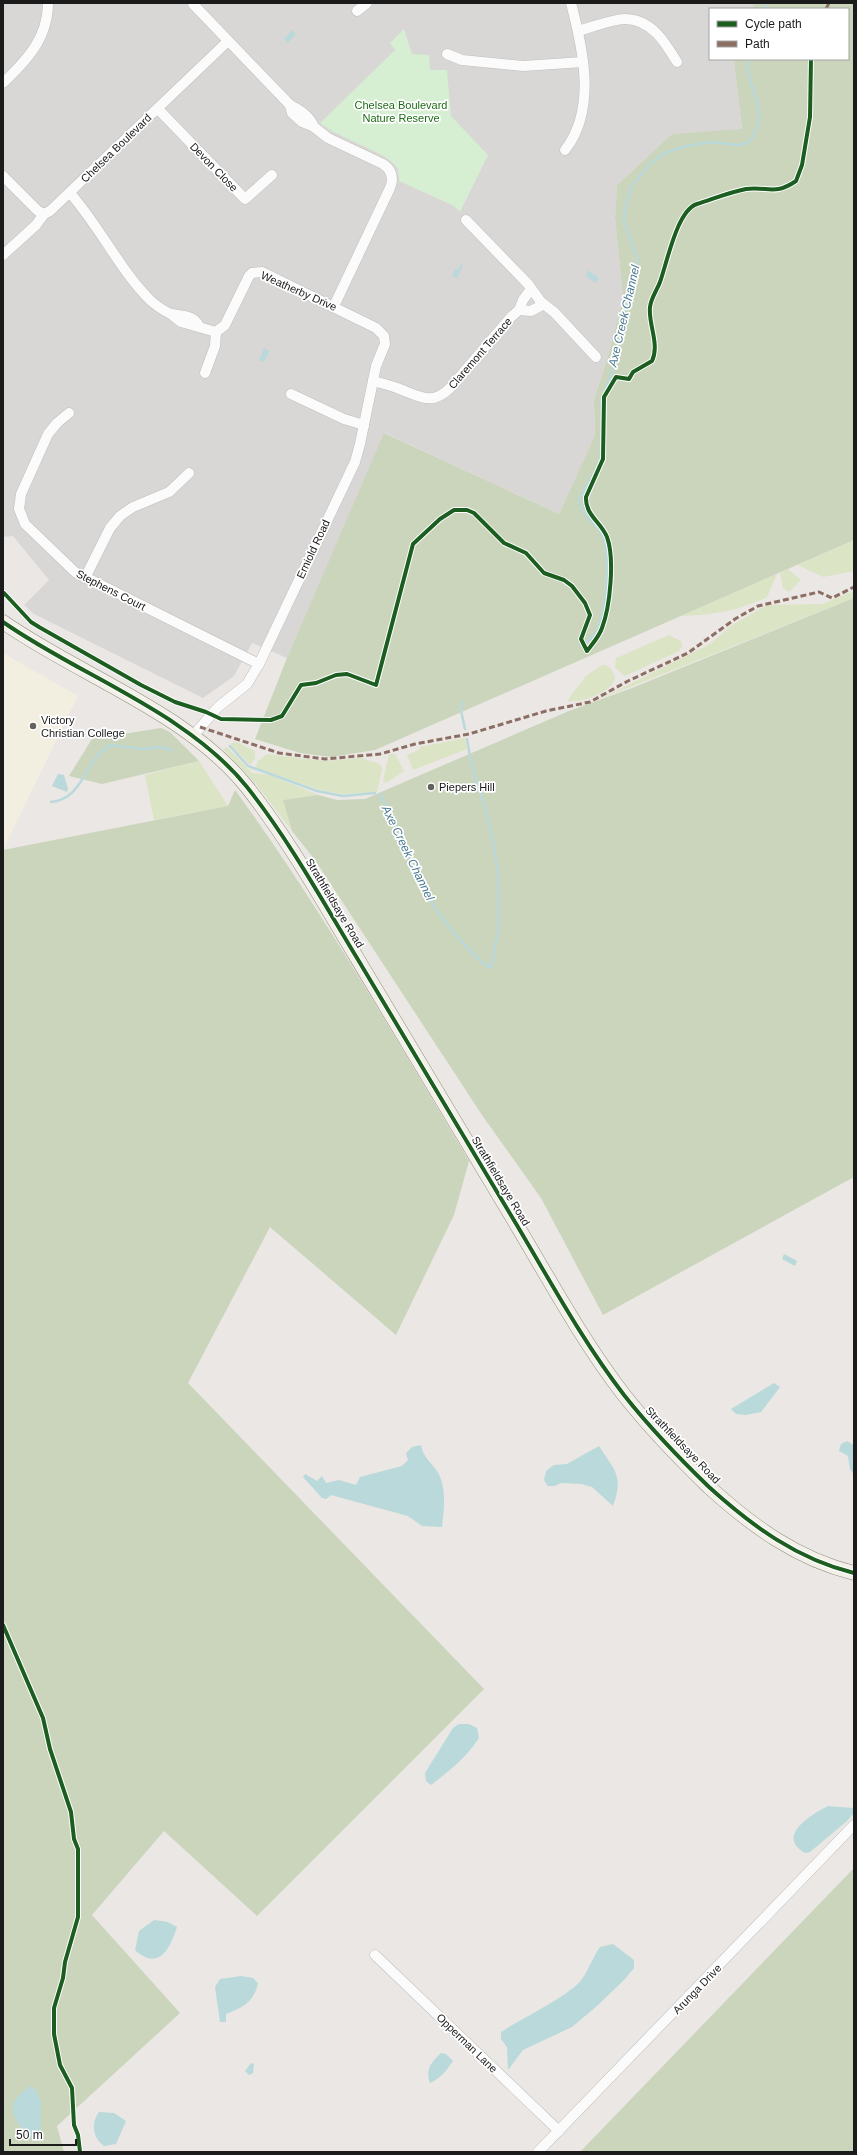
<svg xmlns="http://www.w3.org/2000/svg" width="857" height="2155" font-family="Helvetica,sans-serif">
  <rect width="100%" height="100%" fill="#eae7e4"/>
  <polygon fill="#d9d7d5" points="3,3 754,3 752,9 710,9 710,59 735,59 734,63 742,130 672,134 617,185 615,218 623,296 608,356 594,400 595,435 559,514 385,433 287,658 252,643 234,676 203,698 34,614 24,605 49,580 13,536 3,537"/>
  <polygon fill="#f3efe0" points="3,653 78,696 3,850"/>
  <g fill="#dbe4c5">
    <polygon points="854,540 854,571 823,577 798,565"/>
    <polygon points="788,569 801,580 789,592 783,588 780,573"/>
    <path d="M777 574 767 597C735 612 715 614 681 616Z"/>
    <polygon points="854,591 854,598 600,699 710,644 732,625 767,605 822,604"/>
    <polygon points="669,635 681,641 682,646 679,651 625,676 615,667 616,658"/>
    <path d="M602 665C610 665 612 670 615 677 614 693 580 703 567 701L586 676Z"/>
    <polygon points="465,738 467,749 413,770 407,755 419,750 420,747"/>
    <polygon points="233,742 239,743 255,751 255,758 250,765 231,745"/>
    <polygon points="227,747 252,773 270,775 318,795 283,800 292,831 257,785 223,749"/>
    <polygon points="267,754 323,761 361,758 380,764 382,769 377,792 343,794 320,790 256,768 257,762"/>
    <polygon points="389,754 395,754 404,771 386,783 383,781"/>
    <polygon points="199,761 228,806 154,820 145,775"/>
  </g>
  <g fill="#cad5bc">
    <polygon points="754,3 854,3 854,540 375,750 331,757 300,753 255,739 287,658 384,433 559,514 595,435 594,400 608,356 623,297 615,218 617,185 672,134 742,129 734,63 735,59 848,59 848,9 752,9"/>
    <polygon points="854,598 854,1177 603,1315 541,1198 482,1115 315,860 292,831 283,800 318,795 337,800 365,799 569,711 632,688"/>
    <polygon points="161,728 170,732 199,761 102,784 69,776 92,739"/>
    <path d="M235 790C321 908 394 1036 469 1161L454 1215 396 1335 270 1227 188 1383 484 1689 257 1916 164 1831 92 1915 180 2013 57 2126 64 2152H3V850L228 806Z"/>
    <polygon points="854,1868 854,2152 580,2152"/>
  </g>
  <path fill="#d6eed1" d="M404 29 412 54 429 55 430 70H447L451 116 488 155 460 212 454 206 399 181C399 177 399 172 397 168 388 152 337 138 320 123L395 50 390 43Z"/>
  <g fill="#bad9da">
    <polygon points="292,30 296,34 288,43 284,39"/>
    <polygon points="461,263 463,265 457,278 452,276 455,269 458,270"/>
    <polygon points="588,270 599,278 596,283 586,276"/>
    <polygon points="264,348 270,351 264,362 259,360"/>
    <polygon points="58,774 64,775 68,789 67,792 52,786"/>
    <polygon points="784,1254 797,1261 795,1266 782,1259"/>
    <polygon points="774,1383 780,1387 761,1412 746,1415 736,1414 731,1409"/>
    <polygon points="847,1441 854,1445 854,1475 850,1469 848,1456 839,1451 841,1444"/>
    <path d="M421 1445C423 1457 430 1461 437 1471 447 1487 444 1509 442 1527L422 1526 408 1516 331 1495 326 1499 322 1498 303 1477 305 1474 317 1481 322 1476 326 1483 339 1480 356 1485 360 1477 402 1466 408 1460 406 1453 412 1447Z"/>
    <path d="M599 1446C615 1471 624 1476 613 1506L592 1487 581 1484 561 1483 555 1486H548L544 1480 546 1471 554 1465 567 1464Z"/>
    <path d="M459 1724H469L477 1728 479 1738C466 1758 449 1771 431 1785L426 1781 425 1773 453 1728Z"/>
    <path d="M828 1806 853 1808 854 1813 847 1821 810 1852 805 1853C775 1836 812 1814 828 1806Z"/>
    <path d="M154 1920 168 1922 177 1927C170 1948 159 1972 135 1950L139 1931Z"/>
    <path d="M613 1944 634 1960V1968L625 1979 597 2006 572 2027 523 2050 508 2070 507 2047 501 2039V2032C519 2020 571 1995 582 1979 589 1969 593 1957 600 1947Z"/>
    <path d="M241 1976 253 1978 258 1983C254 2002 244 2007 226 2014V2022H220L215 1987 220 1979Z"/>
    <path d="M441 2053 446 2054 453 2061C446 2071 441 2078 430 2083 425 2069 431 2063 441 2053Z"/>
    <polygon points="251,2063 254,2064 253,2073 249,2075 245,2071"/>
    <path d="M31 2086 37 2091 41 2102V2140L34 2141C14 2121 0 2105 31 2086Z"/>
    <path d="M99 2112 114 2113 126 2121 116 2144 104 2146C92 2137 91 2123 99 2112Z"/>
  </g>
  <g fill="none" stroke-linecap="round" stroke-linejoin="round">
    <g stroke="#bad9da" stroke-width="2.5">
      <polyline points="765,9 766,3"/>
      <path d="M580 645C585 642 591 639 595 634 607 619 611 552 602 535 596 522 580 514 579 499L597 468 600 458 602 434 601 400 615 365 625 311 636 272 637 258 624 221 625 209 631 187 649 165 663 154 682 147 709 142 738 145 748 143C776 109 742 86 748 59"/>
      <polyline points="463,702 460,706 465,729"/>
      <polyline points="230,746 248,766 317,791 343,796 375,793"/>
      <path d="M379 794C396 818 404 849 417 875 429 902 446 925 466 946 473 953 481 964 491 968L499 926 498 871 489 821 471 763 467 739"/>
      <path d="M51 802C85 799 85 757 111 745L142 749 159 747 172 750"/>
    </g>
    <defs>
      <g id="minor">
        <path d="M193 4 290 105C300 110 310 116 314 127"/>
        <polyline points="357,11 367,3"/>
        <path d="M578 31C589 28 616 18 626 19 652 20 665 42 677 62"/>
        <polyline points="447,54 462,60 523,66 583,62"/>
        <path d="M3 83C27 60 48 38 48 3"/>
        <path d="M290 105 292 113 302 122 314 127 328 138 383 164C392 170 394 178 390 188L334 306"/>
        <polyline points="158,109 245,199 272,175"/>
        <path d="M565 150C597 109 583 49 571 3"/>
        <polyline points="3,176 38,211 44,214 50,211 228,41"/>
        <path d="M70 193C100 227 119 269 151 301 157 306 165 312 172 314 182 316 194 315 199 326"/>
        <polyline points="466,220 528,284 541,302 554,312 596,357"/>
        <polyline points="3,255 36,225 44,214"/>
        <polyline points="519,310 531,311 544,304"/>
        <polyline points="171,314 181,322 216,332 225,325 249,276 252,273 262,272 376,328 384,336 385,344 376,366 360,444 355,462 259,664 247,684 218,707 192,737"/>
        <polyline points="205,373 215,346 216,332"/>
        <path d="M373 381C381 383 389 385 397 388 419 396 432 407 451 387L511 317 519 310 523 300 531 289"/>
        <polyline points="291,394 344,419 364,425"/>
        <polyline points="69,413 57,423 48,434 21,494 19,509 25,524 75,572 259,664"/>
        <polyline points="85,578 110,528 120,516 133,507 169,492 189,473"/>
        <polyline points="375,1955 559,2131"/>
        <polyline points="538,2152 854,1825"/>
      </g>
      <path id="secondary" d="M3 622C80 676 187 712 247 787 289 840 322 900 357 958 408 1043 458 1127 509 1212 546 1273 580 1338 624 1395 650 1428 679 1458 709 1487 752 1526 797 1559 854 1573"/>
    </defs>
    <use href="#minor" stroke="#bfbebc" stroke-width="11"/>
    <use href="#secondary" stroke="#918f7e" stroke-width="15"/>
    <use href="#minor" stroke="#fcfbfb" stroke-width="10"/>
    <use href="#secondary" stroke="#f2f0e9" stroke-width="14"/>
    <g stroke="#8d6e63" stroke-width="3" stroke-dasharray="6 3" stroke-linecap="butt">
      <polyline points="826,9 829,3"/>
      <polyline points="200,727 279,753 325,759 380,754 415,744 469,734 546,711 590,702 628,681 688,653 735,619 758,606 819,592 832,598 854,587"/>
    </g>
    <defs>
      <g id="cycleway">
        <path d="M3 595 4 593 31 622 39 627 141 685 175 702 206 712 221 719 271 720 282 716 301 685 316 683 336 675 347 674 376 685 413 544 440 519 454 510H467L474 513 504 543 526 553 544 573 564 580 572 586 585 603 590 615 581 639 587 651C592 644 599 637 602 628 610 607 615 559 607 537 601 522 585 515 586 497L603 459 604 397 616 377 629 379 633 372 652 361C660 344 648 324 650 307 651 298 657 290 660 282 667 263 677 210 697 204 713 199 730 192 746 189 768 186 774 196 796 181L802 165 810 117 811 59"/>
        <path d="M3 622C80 676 187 712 247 787 289 840 322 900 357 958 408 1043 458 1127 509 1212 546 1273 580 1338 624 1395 650 1428 679 1458 709 1487 752 1526 797 1559 854 1573"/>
        <polyline points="3,1625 43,1718 50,1749 71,1812 74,1839 78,1849 78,1917 65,1962 63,1978 54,2008 54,2034 60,2065 72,2088 74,2125 78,2135 80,2152"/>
      </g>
    </defs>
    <use href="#cycleway" stroke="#fff" stroke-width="6"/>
    <use href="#cycleway" stroke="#1b5e20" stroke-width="4"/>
  </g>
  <g fill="#636261" stroke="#fff" stroke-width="1.5">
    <circle cx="33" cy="726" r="4"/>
    <circle cx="431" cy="787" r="4"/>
  </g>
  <g text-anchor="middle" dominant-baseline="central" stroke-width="3.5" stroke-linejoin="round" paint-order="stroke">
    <g font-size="11" fill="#1d6d16" stroke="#fff">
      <text x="401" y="105">Chelsea Boulevard<tspan x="401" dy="13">Nature Reserve</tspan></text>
    </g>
    <g font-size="11" fill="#1b1b1b" stroke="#fff">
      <text transform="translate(116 148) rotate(-44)">Chelsea Boulevard</text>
      <text transform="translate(214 167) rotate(46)">Devon Close</text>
      <text transform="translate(299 291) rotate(24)">Weatherby Drive</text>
      <text transform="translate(480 353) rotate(-49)">Claremont Terrace</text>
      <text transform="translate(313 549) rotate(-65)">Erniold Road</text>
      <text transform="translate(111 590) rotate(27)">Stephens Court</text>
      <text transform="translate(335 903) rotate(59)">Strathfieldsaye Road</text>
      <text transform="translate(501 1181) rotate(59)">Strathfieldsaye Road</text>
      <text transform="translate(683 1445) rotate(46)">Strathfieldsaye Road</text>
      <text transform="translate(697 1989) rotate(-46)">Arunga Drive</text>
      <text transform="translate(467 2043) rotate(44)">Opperman Lane</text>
    </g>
    <g font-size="11" fill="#1b1b1b" stroke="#fff" text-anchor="start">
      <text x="41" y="720">Victory<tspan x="41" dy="13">Christian College</tspan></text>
      <text x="439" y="787">Piepers Hill</text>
    </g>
    <g font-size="12" font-style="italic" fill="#4c7a92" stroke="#fff">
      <text transform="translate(624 316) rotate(-77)">Axe Creek Channel</text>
      <text transform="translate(408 853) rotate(64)">Axe Creek Channel</text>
    </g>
  </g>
  <rect width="857" height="2155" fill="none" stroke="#1b1b1b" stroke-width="8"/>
  <rect x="709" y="8" width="140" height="52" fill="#ffffff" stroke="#a4a4a4"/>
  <rect x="717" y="21" width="20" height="6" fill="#1b5e20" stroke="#a4a4a4"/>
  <text x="745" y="28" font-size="12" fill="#1b1b1b">Cycle path</text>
  <rect x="717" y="41" width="20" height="6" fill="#8d6e63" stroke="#a4a4a4"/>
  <text x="745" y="48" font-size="12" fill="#1b1b1b">Path</text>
  <path d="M10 2139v6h66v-6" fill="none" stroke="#1b1b1b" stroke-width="2"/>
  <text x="16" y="2139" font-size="12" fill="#1b1b1b" stroke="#ffffff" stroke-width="3" paint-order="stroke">50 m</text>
</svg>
